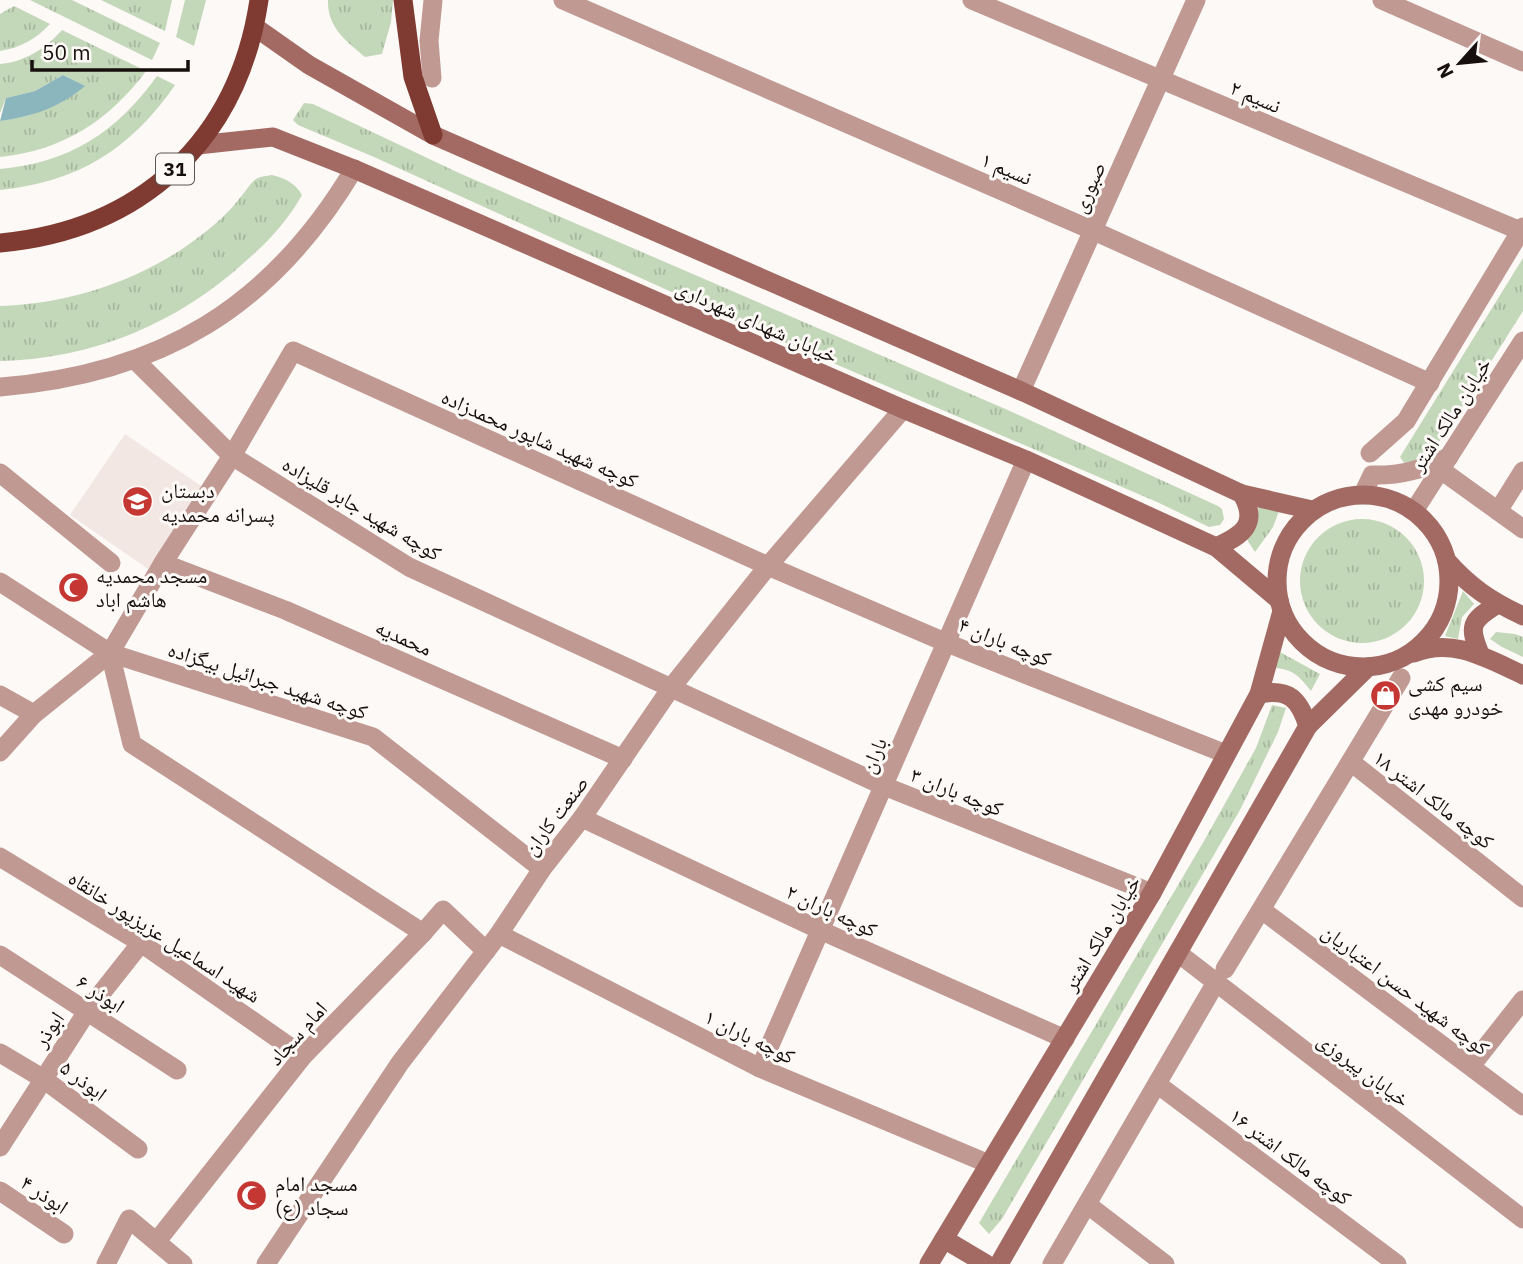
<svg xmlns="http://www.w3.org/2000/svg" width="1523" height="1264" font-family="'IBM Plex Sans','Noto Naskh Arabic',sans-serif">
  <defs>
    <pattern id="grass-tufts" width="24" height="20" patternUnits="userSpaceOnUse" patternTransform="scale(1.75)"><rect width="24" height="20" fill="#c3d7b9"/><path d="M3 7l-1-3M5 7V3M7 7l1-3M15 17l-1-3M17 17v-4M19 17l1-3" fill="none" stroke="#a7b79e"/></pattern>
  </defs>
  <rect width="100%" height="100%" fill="#fdf9f7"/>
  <polygon fill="#f3e7e3" points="125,434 207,490 151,571 70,515"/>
  <g fill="url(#grass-tufts)">
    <polygon points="30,0 72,0 160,43 152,60"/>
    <polygon points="101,0 172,0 165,31"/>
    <polygon points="185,0 206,0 194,46 176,37"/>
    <path d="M328 0H393L391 22 382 54 365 57C346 41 327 27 328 0Z"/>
    <path d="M14 6 50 24C36 39 20 48 0 51V14Z"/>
    <path d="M62 30 146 71C110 120 62 151 0 157V121C29 117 62 106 84 86L63 75 35 91 6 98 0 113V64C25 62 46 48 62 30Z"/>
    <path d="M157 76 175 85C131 149 78 182 0 190V169C69 163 117 132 157 76Z"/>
    <polygon points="304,103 313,104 459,173 1010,411 1218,506 1222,509 1224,519 1220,525 1209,527 1157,502 742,324 374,157 298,125 293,120"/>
    <path d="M272 175C285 178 295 183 302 195 288 220 269 241 247 260 179 323 93 359 0 361V306C72 304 148 278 204 233 217 223 229 212 239 199 245 193 249 184 256 179 261 176 267 176 272 175Z"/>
    <polygon points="1523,258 1523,311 1444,436 1419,464 1407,467 1400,457"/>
    <path d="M1258 504 1281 506 1273 527 1255 552 1246 538C1252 527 1260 517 1258 504Z"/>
    <circle cx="1362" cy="581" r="62"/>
    <polygon points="1463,591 1474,604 1462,617 1458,639 1445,636"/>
    <polygon points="1496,632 1515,634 1523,637 1523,657 1502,647 1490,639"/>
    <path d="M1278 651 1320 674 1311 691C1300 677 1292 668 1273 668Z"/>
    <polygon points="1272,705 1286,708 1278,732 1240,810 1002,1219 989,1234 979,1223 1204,841 1256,748"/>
  </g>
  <path fill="#8bb6bd" d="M63 75 85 86C61 107 31 117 0 121L6 98 35 91Z"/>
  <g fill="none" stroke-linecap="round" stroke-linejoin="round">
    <g stroke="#c09993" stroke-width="19">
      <polyline points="563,0 1094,231 1430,383"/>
      <polyline points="972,0 1523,232"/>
      <polyline points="1382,0 1523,62"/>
      <polyline points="432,78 429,41 433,0"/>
      <polyline points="135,360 232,456 409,567 884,786 1152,893"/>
      <path d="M0 387C160 374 271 308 354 169"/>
      <polyline points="1021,391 1196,0"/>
      <polyline points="1370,453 1406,421 1523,227"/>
      <polyline points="1441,470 1523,529"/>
      <polyline points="0,473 111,563"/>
      <polyline points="1498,511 1523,471"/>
      <polyline points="163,563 285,610 623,759"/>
      <polyline points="0,582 110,653 373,737 542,869"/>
      <polyline points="110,653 132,744 423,933"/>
      <polyline points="0,695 34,714"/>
      <polyline points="0,752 34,714 110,653 163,563 232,456 293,351 768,566 947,643 1226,754"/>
      <polyline points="1351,762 1523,898"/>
      <polyline points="582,818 822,931 1065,1039"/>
      <polyline points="0,857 141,943 303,1056"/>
      <polyline points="1262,910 1523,1106"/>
      <polyline points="499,934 760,1068 989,1164"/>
      <polyline points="1178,953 1523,1219"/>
      <polyline points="0,955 177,1070"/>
      <polyline points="1225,969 1401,678"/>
      <polyline points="0,1053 42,1078 138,1149"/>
      <polyline points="1471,1066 1523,1000"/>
      <polyline points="760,1068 1026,460"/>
      <polyline points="1157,1084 1397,1264"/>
      <polyline points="0,1147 88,1010 141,943"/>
      <polyline points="0,1191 64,1234"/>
      <polyline points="1088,1205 1165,1264"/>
      <polyline points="157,1241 303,1056 423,933 443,910 486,951"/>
      <polyline points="106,1264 129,1219 183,1264"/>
      <polyline points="266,1264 400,1063 499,934 542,869 582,818 671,688 768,566 903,409"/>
      <polyline points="1052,1264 1215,984"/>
    </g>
    <g stroke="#c09993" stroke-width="19">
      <path d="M1363 494 1372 475C1401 476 1423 469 1449 457"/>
      <polyline points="1414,511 1523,341"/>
    </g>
    <g stroke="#a26a62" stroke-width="19">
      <polyline points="255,27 309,65 433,135 1021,391 1242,494 1312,510"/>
      <polyline points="198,145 273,137 354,169 903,409 1026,460 1216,547 1279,600"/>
      <circle cx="1363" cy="581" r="86"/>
      <path d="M1216 547C1243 535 1259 524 1242 494"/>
      <path d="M1447 561C1470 587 1491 601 1523 616"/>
      <path d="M1414 653C1453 637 1488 659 1523 675"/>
      <path d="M1481 656C1468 626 1470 621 1498 604"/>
      <path d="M1259 694C1289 688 1299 699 1308 726"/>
      <polyline points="944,1239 986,1264"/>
      <polyline points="929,1264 1152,893 1259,694 1282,611"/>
      <polyline points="999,1264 1308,726 1368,667"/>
    </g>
    <g stroke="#7f3a31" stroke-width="19">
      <polyline points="403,0 413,77 433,135"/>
      <path d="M0 243C141 230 238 141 259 0"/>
    </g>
  </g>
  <defs>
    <symbol id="school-disc" viewBox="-11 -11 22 22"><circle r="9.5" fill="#c53733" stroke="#fdf9f7"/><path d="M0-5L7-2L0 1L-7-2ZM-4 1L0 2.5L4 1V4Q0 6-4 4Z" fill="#fff"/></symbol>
    <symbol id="mosque-disc" viewBox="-11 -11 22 22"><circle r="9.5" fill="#c53733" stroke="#fdf9f7"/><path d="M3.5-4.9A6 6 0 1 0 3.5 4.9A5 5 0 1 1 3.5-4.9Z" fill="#fff"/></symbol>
    <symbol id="shop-disc" viewBox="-11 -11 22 22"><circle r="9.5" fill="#c53733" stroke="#fdf9f7"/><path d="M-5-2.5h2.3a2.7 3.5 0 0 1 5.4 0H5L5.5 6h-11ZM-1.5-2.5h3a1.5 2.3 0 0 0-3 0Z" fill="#fff"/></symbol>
  </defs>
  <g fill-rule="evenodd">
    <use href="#school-disc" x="120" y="484" width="35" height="35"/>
    <use href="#mosque-disc" x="56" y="570" width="35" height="35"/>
    <use href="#shop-disc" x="1368" y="678" width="35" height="35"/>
    <use href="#mosque-disc" x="234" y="1178" width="35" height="35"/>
  </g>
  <g text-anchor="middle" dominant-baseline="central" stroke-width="6" stroke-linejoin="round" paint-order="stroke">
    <rect fill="#fdf9f7" stroke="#5b5553" stroke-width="2" x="156" y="153.5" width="38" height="31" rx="5"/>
    <g font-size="19" font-weight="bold" fill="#160f0d">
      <text x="175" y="169">31</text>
    </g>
    <g font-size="21" fill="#160f0d" stroke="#fdf9f7">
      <text transform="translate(1256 96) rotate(23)">نسیم ۲</text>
      <text transform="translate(1007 168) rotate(23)">نسیم ۱</text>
      <text transform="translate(1088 187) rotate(-66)">صبوری</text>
      <text transform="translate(757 321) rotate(24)">خیابان شهدای شهرداری</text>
      <text transform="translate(1450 414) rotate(-57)">خیابان مالک اشتر</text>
      <text transform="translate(540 438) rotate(24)">کوچه شهید شاپور محمدزاده</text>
      <text transform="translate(362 508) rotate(31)">کوچه شهید جابر قلیزاده</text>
      <text transform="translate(404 637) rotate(24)">محمدیه</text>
      <text transform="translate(1005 641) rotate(22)">کوچه باران ۴</text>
      <text transform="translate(268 680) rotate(18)">کوچه شهید جبرائیل بیگزاده</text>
      <text transform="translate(873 755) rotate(-67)">باران</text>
      <text transform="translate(957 791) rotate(22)">کوچه باران ۳</text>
      <text transform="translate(1434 799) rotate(38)">کوچه مالک اشتر ۱۸</text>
      <text transform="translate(555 815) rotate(-53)">صنعت کاران</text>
      <text transform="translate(832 910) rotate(25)">کوچه باران ۲</text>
      <text transform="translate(1101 933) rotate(-59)">خیابان مالک اشتر</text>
      <text transform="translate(165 936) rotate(33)">شهید اسماعیل عزیزپور خانقاه</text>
      <text transform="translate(1406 989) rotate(37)">کوچه شهید حسن اعتباریان</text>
      <text transform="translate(101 993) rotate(33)">ابوذر ۶</text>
      <text transform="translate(48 1029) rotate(-56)">ابوذر</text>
      <text transform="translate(297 1033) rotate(-48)">امام سجاد</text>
      <text transform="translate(750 1036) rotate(26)">کوچه باران ۱</text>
      <text transform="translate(1364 1069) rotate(37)">خیابان پیروزی</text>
      <text transform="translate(84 1080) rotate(37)">ابوذر ۵</text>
      <text transform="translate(1291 1156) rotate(37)">کوچه مالک اشتر ۱۶</text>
      <text transform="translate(45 1194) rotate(34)">ابوذر ۴</text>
    </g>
    <g font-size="21" fill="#160f0d" stroke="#fdf9f7" text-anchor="start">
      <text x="161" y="490">دبستان<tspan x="161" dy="24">پسرانه محمدیه</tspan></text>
      <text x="96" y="575">مسجد محمدیه<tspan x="96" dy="24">هاشم اباد</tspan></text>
      <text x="1408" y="683">سیم کشی<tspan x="1408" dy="24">خودرو مهدی</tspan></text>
      <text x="275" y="1183">مسجد امام<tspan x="275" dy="24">سجاد (ع)</tspan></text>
    </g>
  </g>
  <g transform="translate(1460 63) rotate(243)" stroke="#fdf9f7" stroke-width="5" paint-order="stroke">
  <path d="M0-5L12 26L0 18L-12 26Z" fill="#160f0d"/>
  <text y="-10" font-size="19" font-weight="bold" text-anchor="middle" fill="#160f0d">N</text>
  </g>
  <path d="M32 60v10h156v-10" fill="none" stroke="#160f0d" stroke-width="3.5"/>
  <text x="42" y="60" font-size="21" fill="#160f0d" stroke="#fdf9f7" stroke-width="5" paint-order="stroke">50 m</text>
</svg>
